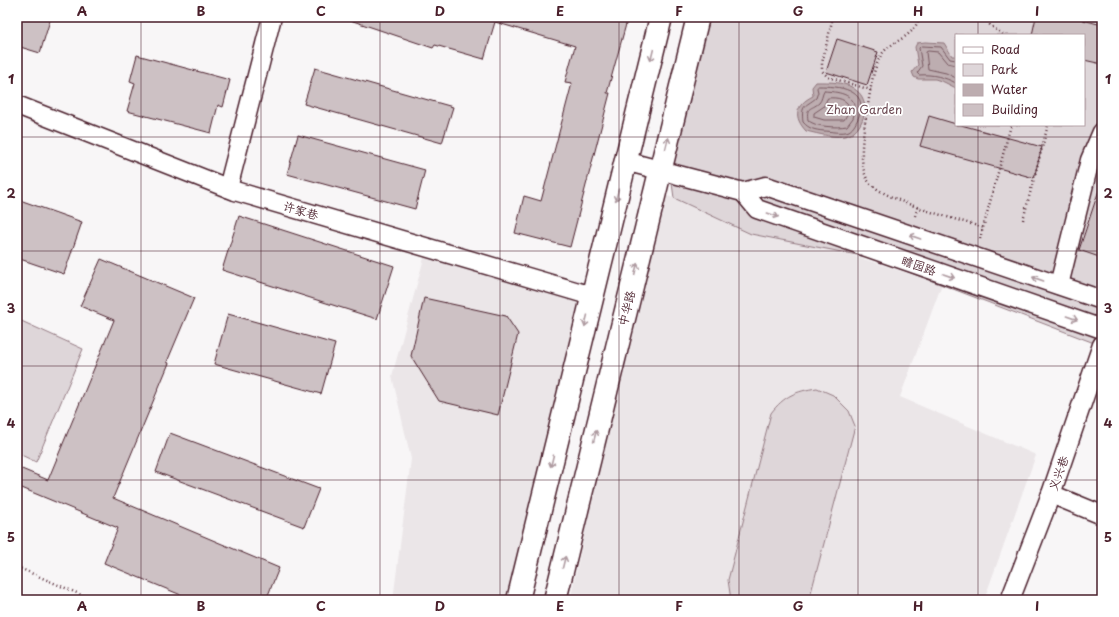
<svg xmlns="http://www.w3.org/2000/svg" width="1119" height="617" font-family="'Playpen Sans','LXGW WenKai TC',sans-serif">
  <rect width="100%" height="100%" fill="#f8f6f7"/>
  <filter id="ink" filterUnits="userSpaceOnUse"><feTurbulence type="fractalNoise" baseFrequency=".025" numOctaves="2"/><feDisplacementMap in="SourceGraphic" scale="8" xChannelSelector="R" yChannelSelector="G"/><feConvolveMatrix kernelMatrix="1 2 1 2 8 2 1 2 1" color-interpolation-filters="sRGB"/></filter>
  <g filter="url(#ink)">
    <g fill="#ebe6e8">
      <polygon points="658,193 942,284 900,397 1036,455 984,600 570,600"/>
      <polygon points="427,247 592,296 518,600 393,600 411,459 392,376"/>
    </g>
    <g fill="#ded6d9" stroke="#947a82" fill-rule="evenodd">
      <path d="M692 17H1102V346L872 258 751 234 674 198 665 132 672 71ZM956 35H1084V125H956Z"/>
      <polygon points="17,319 83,349 36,462 17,453"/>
      <path d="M817 388 833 395 849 411 855 426 809 600H731L728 580 771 413C784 396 796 391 817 388Z"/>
    </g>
    <g fill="#bdadb0" stroke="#8f747b">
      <polygon points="925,42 944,43 952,56 956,56 956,88 944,82 935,79 918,79 914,77 912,72 918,65 915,47 917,43"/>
      <path d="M816 82C829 82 847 81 857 91 862 94 866 104 865 110 864 119 858 132 849 135 836 139 819 134 806 131 793 117 795 105 813 96L812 87Z"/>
    </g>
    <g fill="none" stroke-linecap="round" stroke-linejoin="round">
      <g stroke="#785860" stroke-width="1">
        <path d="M956 60 950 59 941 47 921 46 919 48 922 66 917 73 919 75C933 74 944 77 956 83"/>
        <polyline points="956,65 947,63 938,52 928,51 926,52 928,69 946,73 956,78"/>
        <path d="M819 86C838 86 869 89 859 116 857 121 854 128 849 131 842 134 831 131 824 131 815 130 809 129 803 122 801 104 805 107 816 98L818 92 817 88Z"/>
        <path d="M824 91C838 92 853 93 856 109L853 118 847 126C837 128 814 127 808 120 806 106 811 110 819 103 822 100 822 95 824 91Z"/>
        <path d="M828 98C837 97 848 99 850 109L844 120H824L814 117V113L823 107Z"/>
      </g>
    </g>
    <g fill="#cdc1c4" stroke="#4a1f2b">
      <polygon points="17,17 51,17 40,53 17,46"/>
      <polygon points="351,17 628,17 607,93 610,93 570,247 515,233 524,196 541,201 572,83 565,82 575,46 495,22 484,59 435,45 433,48 350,20"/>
      <polygon points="1036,17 1084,17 1083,20 1102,25 1102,64 1084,60 1084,35 1032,35"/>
      <polygon points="837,39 878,52 867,85 826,72"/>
      <polygon points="137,55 230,80 223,107 218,105 211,133 127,111 135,83 130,81"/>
      <polygon points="315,68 453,107 442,143 304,104"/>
      <polygon points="929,116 956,124 956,125 961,125 1042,147 1034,178 920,146"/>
      <polygon points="298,135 425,170 415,209 287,174"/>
      <polygon points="1100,187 1102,187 1102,258 1079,250"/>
      <polygon points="17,199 82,222 64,274 17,258"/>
      <polygon points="239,216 394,266 377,319 222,270"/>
      <polygon points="101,259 194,298 167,362 169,363 113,498 279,568 266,600 193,600 104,563 118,528 17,486 17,467 48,480 114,320 80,306"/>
      <polygon points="424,298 506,316 518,334 498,415 439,401 411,356"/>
      <polygon points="228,314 335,344 321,394 214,364"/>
      <polygon points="170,433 319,489 304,527 156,472"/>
    </g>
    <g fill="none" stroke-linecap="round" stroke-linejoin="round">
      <defs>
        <g id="minor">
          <polyline points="17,105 235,191 592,296"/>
          <polyline points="625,161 743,192 766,186 1102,300"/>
          <polyline points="228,188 272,17"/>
          <polyline points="743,192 757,209 1102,329"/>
          <polyline points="1059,285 1090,160 1102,132"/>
          <polyline points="1051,494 1102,515"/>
          <polyline points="1010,600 1051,494 1102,345"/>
        </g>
        <g id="secondary">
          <polyline points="518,600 661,17"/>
          <polyline points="555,600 698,17"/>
        </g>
      </defs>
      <use href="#minor" stroke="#4a1f2b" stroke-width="21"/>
      <use href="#secondary" stroke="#4a1f2b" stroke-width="25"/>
      <g stroke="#4a1f2b" stroke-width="2.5" stroke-dasharray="1 3" stroke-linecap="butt">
        <polyline points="833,17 822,63 822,71 828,77 871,90"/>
        <path d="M919 17C914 40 890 39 880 57 871 74 870 97 866 116 863 136 858 160 867 179 878 200 960 220 984 228"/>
        <polyline points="986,17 990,25 1003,35"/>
        <polyline points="915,216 918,207"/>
        <polyline points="1023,220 1048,125"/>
        <polyline points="980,239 1011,125"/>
        <polyline points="17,567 93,600"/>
      </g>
      <use href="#minor" stroke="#fff" stroke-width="18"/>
      <use href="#secondary" stroke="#fff" stroke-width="22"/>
    </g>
    <defs><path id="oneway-shaft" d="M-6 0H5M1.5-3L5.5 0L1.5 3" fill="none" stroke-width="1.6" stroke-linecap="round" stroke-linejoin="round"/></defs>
    <g stroke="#ae9aa0">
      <use href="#oneway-shaft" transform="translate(652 55) rotate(104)"/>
      <use href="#oneway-shaft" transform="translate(667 143) rotate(-76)"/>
      <use href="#oneway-shaft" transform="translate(617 195) rotate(104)"/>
      <use href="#oneway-shaft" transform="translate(773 215) rotate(19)"/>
      <use href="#oneway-shaft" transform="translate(915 237) rotate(-161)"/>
      <use href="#oneway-shaft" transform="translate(636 269) rotate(-76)"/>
      <use href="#oneway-shaft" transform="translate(949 276) rotate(19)"/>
      <use href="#oneway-shaft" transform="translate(1038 279) rotate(-161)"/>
      <use href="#oneway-shaft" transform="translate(1072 318) rotate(19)"/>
      <use href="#oneway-shaft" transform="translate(586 321) rotate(104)"/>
      <use href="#oneway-shaft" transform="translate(595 436) rotate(-76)"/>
      <use href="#oneway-shaft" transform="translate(552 461) rotate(104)"/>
      <use href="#oneway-shaft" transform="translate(564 562) rotate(-76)"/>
    </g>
  </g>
  <path fill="none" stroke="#4a1f2b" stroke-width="1" stroke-opacity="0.55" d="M141 17V600M261 17V600M380 17V600M500 17V600M619 17V600M739 17V600M858 17V600M978 17V35M978 125V600M17 137H1102M17 251H1102M17 366H1102M17 480H1102"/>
  <g text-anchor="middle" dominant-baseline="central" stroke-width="3.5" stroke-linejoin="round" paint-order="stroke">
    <g font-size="12" fill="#6f4d56" stroke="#fff">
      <text x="864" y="109">Zhan Garden</text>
    </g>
    <g font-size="12" fill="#4a1f2b" stroke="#fff">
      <text transform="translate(301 210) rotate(16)">许家巷</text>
      <text transform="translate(919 265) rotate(19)">瞻园路</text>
      <text transform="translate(626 308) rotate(-76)">中华路</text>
      <text transform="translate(1058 473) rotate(-71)">义兴巷</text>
    </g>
  </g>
  <rect width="1119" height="617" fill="none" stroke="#fff" stroke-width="44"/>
  <rect x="955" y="34" width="130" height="92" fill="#ffffff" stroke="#b7a5aa"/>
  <rect x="963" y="47" width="20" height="6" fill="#ffffff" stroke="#b7a5aa"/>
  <text x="991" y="54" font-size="12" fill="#4a1f2b">Road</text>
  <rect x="963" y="64" width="20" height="12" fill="#ded6d9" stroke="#b7a5aa"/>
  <text x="991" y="74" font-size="12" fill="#4a1f2b">Park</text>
  <rect x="963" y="84" width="20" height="12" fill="#bdadb0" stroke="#b7a5aa"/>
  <text x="991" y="94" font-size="12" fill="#4a1f2b">Water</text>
  <rect x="963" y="104" width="20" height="12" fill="#cdc1c4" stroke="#b7a5aa"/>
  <text x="991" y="114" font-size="12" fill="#4a1f2b">Building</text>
  <rect x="22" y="22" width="1075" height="573" fill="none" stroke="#4a1f2b" stroke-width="1.5"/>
  <g font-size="13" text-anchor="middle" font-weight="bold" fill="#4a1f2b">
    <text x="82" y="16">A</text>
    <text x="201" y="16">B</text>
    <text x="321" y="16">C</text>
    <text x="440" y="16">D</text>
    <text x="560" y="16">E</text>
    <text x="679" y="16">F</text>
    <text x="798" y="16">G</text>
    <text x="918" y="16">H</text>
    <text x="1037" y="16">I</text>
    <text x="11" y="84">1</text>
    <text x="1108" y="84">1</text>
    <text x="11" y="198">2</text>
    <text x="1108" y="198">2</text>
    <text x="11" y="313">3</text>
    <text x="1108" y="313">3</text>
    <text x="11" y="428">4</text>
    <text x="1108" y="428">4</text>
    <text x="11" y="542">5</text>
    <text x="1108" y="542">5</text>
    <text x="82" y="611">A</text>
    <text x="201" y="611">B</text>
    <text x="321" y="611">C</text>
    <text x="440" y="611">D</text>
    <text x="560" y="611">E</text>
    <text x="679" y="611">F</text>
    <text x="798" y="611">G</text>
    <text x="918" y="611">H</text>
    <text x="1037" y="611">I</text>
  </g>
</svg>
